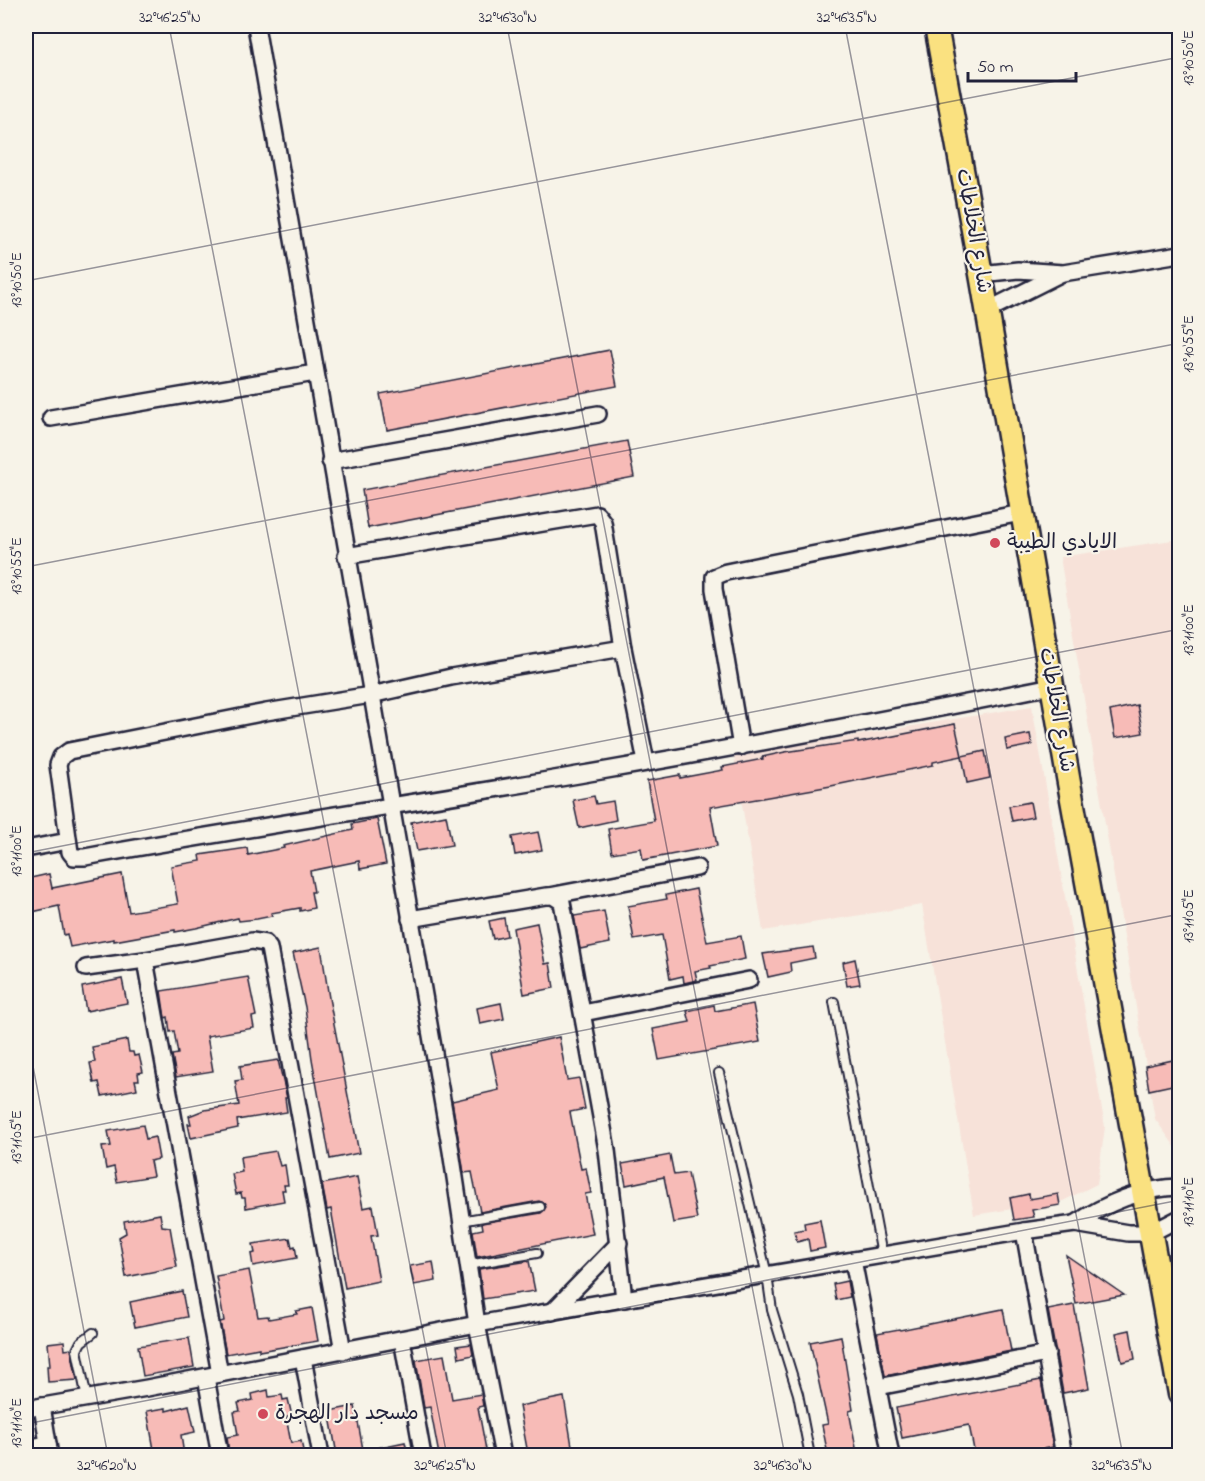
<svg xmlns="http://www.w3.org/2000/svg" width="1205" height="1481" font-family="'Indie Flower','Playpen Sans Arabic',sans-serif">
  <rect width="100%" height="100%" fill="#f7f3e8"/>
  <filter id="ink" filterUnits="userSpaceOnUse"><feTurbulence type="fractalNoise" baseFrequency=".0167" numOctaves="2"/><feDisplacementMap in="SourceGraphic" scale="12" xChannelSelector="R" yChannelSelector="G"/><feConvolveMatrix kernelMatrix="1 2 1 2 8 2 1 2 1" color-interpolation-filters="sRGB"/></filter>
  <g filter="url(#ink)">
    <g fill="#f7e2d9">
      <polygon points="1179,539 1179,1152 1155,1119 1060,557"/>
      <polygon points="1032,706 1105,1127 1097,1184 1063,1201 974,1215 922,905 763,931 734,756"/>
    </g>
    <g fill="#f7bbb7" stroke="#22223b" stroke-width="1.5">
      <polygon points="610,350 617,386 387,430 380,394"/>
      <polygon points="627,441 634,477 368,528 362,490"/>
      <polygon points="1137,705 1143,733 1115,738 1110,711"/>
      <polygon points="955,724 962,756 933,762 933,765 831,786 710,807 717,846 643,860 641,848 612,853 608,829 654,821 647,781 680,775 680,778 723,770 722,767 763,759 762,757 785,752 858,741 858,743"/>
      <polygon points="1030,734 1032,745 1007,750 1005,739"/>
      <polygon points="985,751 990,778 967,783 962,756"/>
      <polygon points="594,796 596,804 613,801 616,820 579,828 573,800"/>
      <polygon points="1030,802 1033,817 1012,821 1009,806"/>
      <polygon points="446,815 452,845 417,851 411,822"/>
      <polygon points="377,819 386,864 360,869 359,861 310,871 314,892 311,892 314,908 300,911 300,908 271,913 272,916 257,919 239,921 238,918 196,928 175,932 175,930 114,941 114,939 70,947 67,934 64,935 59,906 32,912 26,879 49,874 52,888 122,874 129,912 178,904 171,866 201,861 200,855 247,848 248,855 284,848 283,846 353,830 352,824"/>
      <polygon points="538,832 542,850 515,855 512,837"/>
      <polygon points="696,889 707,942 741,936 745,959 710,966 711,968 695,971 697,980 684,983 683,976 670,979 662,935 634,940 628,906 667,899 666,895"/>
      <polygon points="604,911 610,943 580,949 574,916"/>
      <polygon points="504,918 507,936 493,939 489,921"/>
      <polygon points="537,923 545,964 550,963 554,988 524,994 513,928"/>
      <polygon points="321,947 329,998 359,1153 330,1159 312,1059 305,1007 293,953"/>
      <polygon points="813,947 815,958 790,963 791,972 768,977 763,954"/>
      <polygon points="855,959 860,984 847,986 843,962"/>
      <polygon points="248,977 256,1016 252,1017 254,1028 207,1036 213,1071 176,1077 172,1055 178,1054 174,1031 170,1032 168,1017 165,1018 161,991"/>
      <polygon points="122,979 127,1003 86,1011 82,987"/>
      <polygon points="501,1003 504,1019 480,1024 477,1008"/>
      <polygon points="753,1004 760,1042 659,1060 653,1029 690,1022 687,1011 714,1005 715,1011"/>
      <polygon points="559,1037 567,1080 579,1078 585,1109 570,1112 581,1169 586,1168 591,1193 585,1194 593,1234 477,1257 473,1231 483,1229 482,1223 541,1213 546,1207 544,1203 539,1201 480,1212 472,1172 464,1173 452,1101 499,1090 491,1052"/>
      <polygon points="127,1040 129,1052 133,1052 134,1056 139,1055 143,1072 138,1073 139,1080 135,1080 137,1089 102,1096 99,1082 94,1083 90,1063 95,1062 92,1047"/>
      <polygon points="278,1060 287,1098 285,1098 287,1112 237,1120 238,1128 191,1138 188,1124 191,1124 189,1116 204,1110 239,1105 235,1081 242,1080 240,1066"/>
      <polygon points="1173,1060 1177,1084 1149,1090 1145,1066"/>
      <polygon points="143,1125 146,1139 155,1137 159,1159 150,1161 153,1176 117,1182 114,1167 106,1169 102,1147 111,1146 108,1131"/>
      <polygon points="276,1151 280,1166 285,1165 288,1185 284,1185 285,1190 282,1190 284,1201 246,1208 245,1198 242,1198 241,1193 236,1194 232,1174 242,1172 240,1157"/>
      <polygon points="670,1155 674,1175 688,1173 697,1219 673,1223 664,1177 626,1185 622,1164"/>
      <polygon points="357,1177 363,1208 373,1206 378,1235 371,1236 379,1281 345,1288 331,1209 327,1210 322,1184"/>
      <polygon points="1029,1194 1030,1199 1058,1194 1060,1205 1032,1210 1034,1217 1014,1220 1010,1198"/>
      <polygon points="160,1214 162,1226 170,1227 177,1267 126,1277 119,1237 126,1233 124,1221"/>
      <polygon points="820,1220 825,1248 810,1251 808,1239 797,1242 794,1231 805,1229 804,1223"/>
      <polygon points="290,1238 292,1247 295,1246 297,1258 253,1266 251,1254 255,1253 253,1244"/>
      <polygon points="1066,1255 1124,1295 1076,1304"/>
      <polygon points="529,1261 535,1291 483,1299 479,1269"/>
      <polygon points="433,1262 436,1281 414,1285 410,1266"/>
      <polygon points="249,1270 258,1317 268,1316 269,1319 297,1314 296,1311 312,1308 318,1341 259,1351 259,1348 226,1354 220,1322 224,1321 216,1276"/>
      <polygon points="847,1281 850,1297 836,1300 833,1284"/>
      <polygon points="182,1291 187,1317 135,1327 130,1302"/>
      <polygon points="1074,1305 1089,1388 1063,1393 1048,1310"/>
      <polygon points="1003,1309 1011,1351 885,1376 877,1333 899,1329 900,1330"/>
      <polygon points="1130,1330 1135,1359 1122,1362 1116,1333"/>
      <polygon points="841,1336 853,1410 849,1411 857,1453 828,1455 822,1425 828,1424 810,1342"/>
      <polygon points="189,1338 194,1367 143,1376 138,1346"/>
      <polygon points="64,1341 65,1350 71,1349 77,1380 48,1382 47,1366 50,1366 48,1343"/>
      <polygon points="471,1344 473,1355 459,1358 457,1346"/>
      <polygon points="444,1355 452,1399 481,1394 483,1406 478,1407 487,1455 439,1455 430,1407 424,1408 416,1360"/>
      <polygon points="1041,1380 1053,1447 1010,1455 975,1455 969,1425 902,1438 896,1408"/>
      <polygon points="268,1390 269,1397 282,1395 283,1400 288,1399 292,1416 286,1417 291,1443 301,1441 304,1455 240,1455 239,1451 229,1453 227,1437 238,1435 234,1412 240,1411 238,1403 253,1400 252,1394"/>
      <polygon points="564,1397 572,1446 528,1454 519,1406"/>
      <polygon points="189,1405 195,1432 181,1435 184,1455 155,1455 147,1411 166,1408 166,1411"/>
      <polygon points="355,1406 364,1455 337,1455 329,1411"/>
      <polygon points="405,1442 408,1455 366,1455 366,1450"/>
    </g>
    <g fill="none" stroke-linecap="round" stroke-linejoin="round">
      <defs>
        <g id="service">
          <polyline points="834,1002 882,1255"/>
          <polyline points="719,1073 767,1275 772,1310 798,1394 810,1456"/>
          <polyline points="461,1221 540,1207"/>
          <polyline points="468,1265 537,1253"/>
          <polyline points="87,1399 77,1350 81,1342 93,1333"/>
        </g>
        <g id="minor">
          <polyline points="256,26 451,1151 477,1324 503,1456"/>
          <polyline points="981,274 1018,270 1063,273 1180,254"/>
          <polyline points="988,310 1060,274"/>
          <polyline points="51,418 315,373"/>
          <polyline points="330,461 598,414"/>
          <polyline points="346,556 597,514 603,522 623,648 646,762"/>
          <path d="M623 648 451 677 371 695 266 712 69 751 61 757 58 765 70 852 74 857H85C257 826 429 801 601 771 752 745 902 716 1052 686"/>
          <polyline points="741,747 714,589 714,577 726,572 1021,513"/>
          <polyline points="26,849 68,841"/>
          <polyline points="549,896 697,868"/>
          <polyline points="410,919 546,896 553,896 562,902 607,1150 624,1299"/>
          <polyline points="145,960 220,1374"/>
          <polyline points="86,968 145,960 252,941 265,943 269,948 343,1351"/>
          <polyline points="583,1013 749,980"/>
          <path d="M1075 1224C1104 1204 1144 1187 1180 1187"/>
          <polyline points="1024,1231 1064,1456"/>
          <polyline points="853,1260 891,1456"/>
          <polyline points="552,1312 619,1243"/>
          <polyline points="402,1339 423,1456"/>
          <polyline points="303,1358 321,1456"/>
          <polyline points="206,1377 220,1456"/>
          <polyline points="878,1387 1047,1354"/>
          <polyline points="42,1406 50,1456"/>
          <polyline points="26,1409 147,1388 477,1324 1024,1231 1075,1224 1128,1233 1151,1233 1180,1218"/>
          <polyline points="26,1448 48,1444"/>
        </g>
        <polyline id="primary" points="936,26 981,274 1069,783 1180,1394"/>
      </defs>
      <use href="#service" stroke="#22223b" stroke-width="12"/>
      <use href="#minor" stroke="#22223b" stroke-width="20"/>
      <use href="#primary" stroke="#22223b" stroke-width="27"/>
      <use href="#service" stroke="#f7f3e8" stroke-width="8"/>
      <use href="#minor" stroke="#f7f3e8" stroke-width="15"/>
      <use href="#primary" stroke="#fae180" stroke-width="22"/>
    </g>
  </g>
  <path fill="none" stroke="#22223b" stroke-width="1.5" stroke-opacity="0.45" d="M169 26 447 1456M507 26 785 1456M845 26 1123 1456M26 281 1180 57M26 567 1180 343M26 853 1180 629M26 1030 108 1456M26 1139 1180 914M26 1424 1180 1200"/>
  <g fill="#d1495b" stroke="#f7f3e8" stroke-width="2">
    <circle cx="995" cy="543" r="6"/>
    <circle cx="263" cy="1414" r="6"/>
  </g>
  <g text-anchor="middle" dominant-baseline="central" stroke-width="4.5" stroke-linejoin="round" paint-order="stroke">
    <g font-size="21" fill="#22223b" stroke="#f7f3e8">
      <text transform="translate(973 231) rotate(80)">شارع الخلاطات</text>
      <text transform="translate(1056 710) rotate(80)">شارع الخلاطات</text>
    </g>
    <g font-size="21" fill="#22223b" stroke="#f7f3e8" text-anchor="start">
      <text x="1007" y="543">الايادي الطيبة</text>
      <text x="275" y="1414">مسجد دار الهجرة</text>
    </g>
  </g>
  <rect width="1205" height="1481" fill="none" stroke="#f7f3e8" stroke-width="66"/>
  <path d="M968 72v9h108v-9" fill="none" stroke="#22223b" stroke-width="3"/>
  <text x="977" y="72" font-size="18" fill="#22223b" stroke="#f7f3e8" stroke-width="4.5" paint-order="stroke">50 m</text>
  <rect x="33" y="33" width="1139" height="1415" fill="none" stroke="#22223b" stroke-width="2"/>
  <g font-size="15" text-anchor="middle" fill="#22223b">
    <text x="170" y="22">32°46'25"N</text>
    <text x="508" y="22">32°46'30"N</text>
    <text x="847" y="22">32°46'35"N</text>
    <text transform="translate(1188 58) rotate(-90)" y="5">13°10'50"E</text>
    <text transform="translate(16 280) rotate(-90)" y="5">13°10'50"E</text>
    <text transform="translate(1188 344) rotate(-90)" y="5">13°10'55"E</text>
    <text transform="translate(16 566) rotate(-90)" y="5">13°10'55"E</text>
    <text transform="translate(1188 630) rotate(-90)" y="5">13°11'00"E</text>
    <text transform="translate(16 851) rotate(-90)" y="5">13°11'00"E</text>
    <text transform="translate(1188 916) rotate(-90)" y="5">13°11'05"E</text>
    <text transform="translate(16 1137) rotate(-90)" y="5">13°11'05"E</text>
    <text transform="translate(1188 1202) rotate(-90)" y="5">13°11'10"E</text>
    <text transform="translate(16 1423) rotate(-90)" y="5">13°11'10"E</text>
    <text x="107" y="1470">32°46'20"N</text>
    <text x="445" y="1470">32°46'25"N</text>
    <text x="783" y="1470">32°46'30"N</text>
    <text x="1122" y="1470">32°46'35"N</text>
  </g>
</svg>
